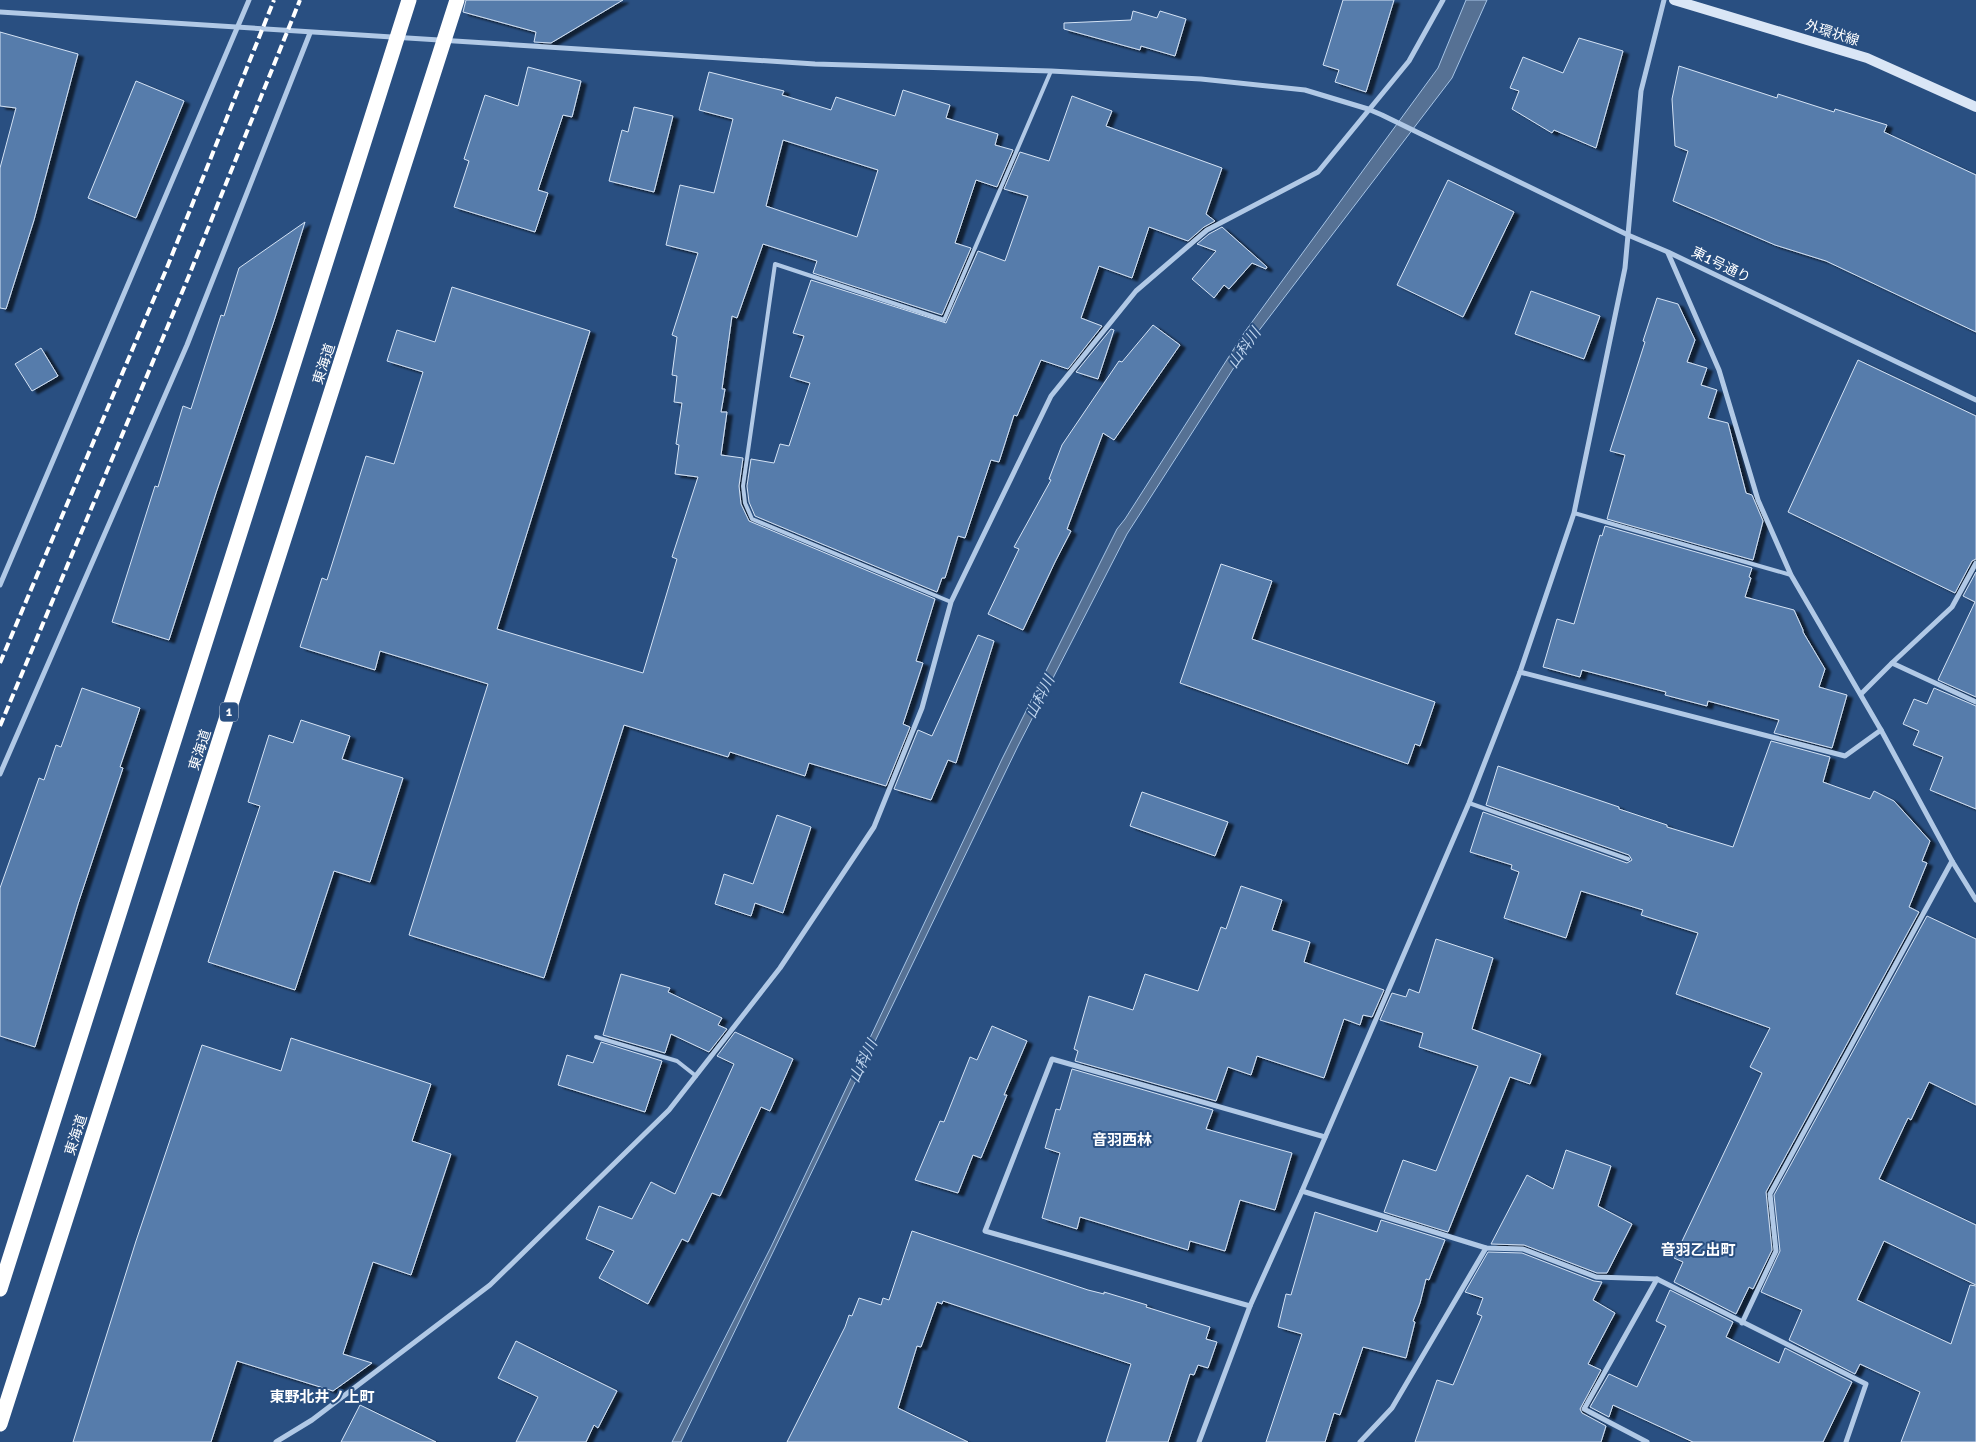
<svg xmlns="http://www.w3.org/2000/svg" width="1976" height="1442" font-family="Signika,'Noto Sans JP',sans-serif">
  <defs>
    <filter id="shadow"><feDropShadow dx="5.5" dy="3" stdDeviation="1" flood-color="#0009"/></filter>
  </defs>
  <rect width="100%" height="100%" fill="#294f81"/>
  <polygon fill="#567194" stroke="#a6c4e6" points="1466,0 1487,0 1452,78 1251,341 1127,534 1018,746 681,1442 672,1442 771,1247 1002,759 1117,529 1125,519 1244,333 1438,68"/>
  <g fill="#567bab" stroke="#d4e3f5" fill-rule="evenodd" filter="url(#shadow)">
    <polygon points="466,0 623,0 551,43 534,42 536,32 463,12"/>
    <polygon points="1343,0 1394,0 1366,92 1335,82 1339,70 1323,65"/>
    <polygon points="1133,11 1157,18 1160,11 1186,19 1175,56 1141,46 1140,50 1064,29 1064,23 1131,20"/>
    <polygon points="0,32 78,54 34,220 6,309 0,308 0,168 16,108 0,106"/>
    <polygon points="1579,38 1623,51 1596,148 1554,130 1552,133 1512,109 1519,91 1510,88 1523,57 1563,73"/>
    <polygon points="1679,66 1777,98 1778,94 1834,112 1835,109 1887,125 1884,132 1976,175 1976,332 1826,261 1775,245 1673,201 1688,151 1675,146 1672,99"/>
    <polygon points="528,67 581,81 572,117 563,115 538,190 548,193 535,232 454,207 469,161 464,159 485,95 518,106"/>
    <path d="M709 72 784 91 782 95 831 110 836 97 895 116 903 90 950 105 946 118 998 134 995 145 1013 150 997 187 976 180 955 243 971 248 942 315 813 273 817 261 763 244 737 318 732 316 722 389H725L721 412H727L721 455 743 458 739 486 741 504 749 521 935 599 916 661 923 663 903 724 910 727 886 786 809 763 805 776 730 752 728 757 624 725 544 978 409 935 488 684 380 651 375 670 300 647 322 578 327 580 366 456 394 464 423 372 387 361 397 330 435 342 452 287 590 331 497 629 643 673 677 559 672 557 698 477 675 474 679 445 676 444 682 403 674 402 677 376 672 375 677 337 672 335 698 253 666 245 680 185 714 193 733 119 699 110ZM783 140 878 170 857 237 766 206Z"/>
    <polygon points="136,81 184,101 136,218 88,198"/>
    <polygon points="1072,96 1112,111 1106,126 1222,168 1206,214 1215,221 1204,227 1188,241 1149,227 1132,278 1099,266 1081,318 1102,326 1068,369 1041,360 1017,416 1014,415 999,462 991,460 965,538 958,536 945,578 942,578 937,592 755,516 749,502 747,486 751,459 774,463 780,444 789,446 810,383 790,377 804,336 793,333 811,280 946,323 978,251 1005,261 1028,196 1004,189 1020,152 1049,161"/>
    <polygon points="634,107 673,116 654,192 609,181 622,130 628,132"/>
    <polygon points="1448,180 1514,212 1463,317 1397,285"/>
    <polygon points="305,222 274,321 216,493 169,640 112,622 155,486 158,487 183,406 191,409 221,315 224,316 239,268"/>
    <polygon points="1222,227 1267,267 1266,269 1252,263 1229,289 1224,285 1214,298 1192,279 1216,251 1197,244 1209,234"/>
    <polygon points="1531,291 1600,316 1584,359 1515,334"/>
    <polygon points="1657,298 1678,304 1695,340 1687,362 1707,368 1701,385 1717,390 1708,418 1728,423 1746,493 1752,495 1763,521 1753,560 1607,519 1625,455 1610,451 1645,342 1643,341"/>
    <polygon points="1153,325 1180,345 1114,440 1103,433 1067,529 1071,531 1055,562 1023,630 988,614 1019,549 1014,547 1051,480 1049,479 1062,445 1119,361 1122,362"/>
    <polygon points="1111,329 1114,330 1098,379 1076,372"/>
    <polygon points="41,348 58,376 32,391 15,364"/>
    <polygon points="1858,360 1976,416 1976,559 1972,561 1955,593 1788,512"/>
    <polygon points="1605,526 1752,568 1749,577 1751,578 1745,597 1794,610 1803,630 1803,632 1825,669 1819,687 1847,695 1832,748 1774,733 1779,720 1708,701 1707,706 1665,695 1666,692 1582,670 1580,677 1543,667 1557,619 1574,624 1600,535 1602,536"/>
    <polygon points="1221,564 1272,581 1252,639 1435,702 1420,746 1415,744 1408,764 1180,683"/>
    <polygon points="1976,572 1976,697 1938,680 1975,602 1963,596"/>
    <polygon points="978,635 994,641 956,763 948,760 931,800 894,789 918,730 932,736"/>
    <polygon points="82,688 140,708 120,767 123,768 78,904 35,1047 0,1036 0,888 39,778 44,780 56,745 61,747"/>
    <polygon points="1934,688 1976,706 1976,809 1930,790 1943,757 1913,745 1919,731 1903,724 1914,699 1927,704"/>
    <polygon points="301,720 350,736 342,759 403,778 370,882 334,871 295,990 208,962 260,806 248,802 269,735 293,743"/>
    <polygon points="1771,741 1830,757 1823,782 1870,799 1874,791 1894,801 1930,841 1922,861 1927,863 1909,907 1919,912 1766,1192 1772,1250 1753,1289 1749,1287 1736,1314 1674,1282 1683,1262 1674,1258 1762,1073 1750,1067 1770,1028 1676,994 1698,933 1641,915 1643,910 1581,891 1566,938 1504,918 1519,872 1511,869 1512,865 1470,852 1483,812 1627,863 1632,860 1629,855 1486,805 1498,766 1619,807 1619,809 1667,825 1667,827 1733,847"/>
    <polygon points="1142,792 1228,822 1215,856 1130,826"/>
    <polygon points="777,815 811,827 783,913 755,903 751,916 715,904 724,874 753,884"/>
    <polygon points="1241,886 1282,900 1272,930 1310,942 1304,962 1384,990 1372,1017 1363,1015 1360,1025 1344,1019 1324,1078 1257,1056 1251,1075 1228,1067 1216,1101 1075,1061 1078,1051 1074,1049 1089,996 1133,1010 1145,974 1198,991 1221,927 1226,929"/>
    <polygon points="1927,916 1976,939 1976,1105 1929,1082 1911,1120 1908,1118 1879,1179 1976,1225 1976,1285 1884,1241 1857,1300 1951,1344 1970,1285 1976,1286 1976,1442 1901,1442 1920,1392 1860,1364 1855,1374 1789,1340 1802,1310 1761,1292 1780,1251 1774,1195"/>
    <polygon points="1436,939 1493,958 1472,1029 1541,1054 1530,1084 1510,1077 1448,1232 1384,1212 1403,1160 1436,1171 1478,1066 1419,1047 1423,1033 1380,1020 1392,993 1406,997 1409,989 1419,993"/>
    <polygon points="621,974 670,988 668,992 722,1018 718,1025 727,1029 709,1052 671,1034 665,1053 603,1035"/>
    <polygon points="992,1026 1027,1041 1004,1095 1007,1095 981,1158 973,1155 958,1193 915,1180 940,1121 944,1122 970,1057 977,1060"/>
    <polygon points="735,1032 793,1059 770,1111 761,1107 720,1196 712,1193 688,1242 682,1239 648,1304 599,1278 614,1251 586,1239 599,1206 632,1219 651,1182 675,1194 734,1064 717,1056"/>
    <polygon points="291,1038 431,1084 412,1141 451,1154 411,1275 373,1262 343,1354 372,1363 333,1391 237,1361 211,1442 73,1442 136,1241 202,1045 281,1071"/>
    <polygon points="601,1042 662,1061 645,1112 558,1085 567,1055 593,1063"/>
    <polygon points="1072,1069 1213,1110 1206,1129 1292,1153 1275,1210 1240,1200 1225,1251 1190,1241 1188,1250 1080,1217 1077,1229 1042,1218 1060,1153 1045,1148 1056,1109 1060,1110"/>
    <polygon points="1566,1150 1611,1166 1598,1206 1632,1224 1607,1273 1597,1273 1524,1245 1491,1244 1527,1175 1553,1189"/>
    <polygon points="1315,1212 1377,1232 1381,1220 1445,1240 1429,1280 1426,1279 1420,1303 1413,1321 1415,1322 1406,1358 1363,1347 1340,1415 1334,1413 1325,1442 1266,1442 1302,1334 1278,1327 1286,1294 1291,1295"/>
    <polygon points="912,1231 1088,1290 1104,1294 1104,1292 1147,1305 1146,1307 1210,1327 1206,1339 1217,1342 1208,1368 1198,1365 1194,1375 1190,1374 1168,1442 1106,1442 1131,1364 943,1301 942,1304 937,1302 921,1347 917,1346 898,1408 968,1442 787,1442 845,1327 849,1315 852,1316 859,1298 881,1305 883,1298 889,1300"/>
    <polygon points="1488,1252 1522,1253 1594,1281 1602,1282 1593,1300 1615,1313 1588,1364 1601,1370 1580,1409 1582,1413 1606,1426 1601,1442 1415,1442 1437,1380 1453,1385 1482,1316 1477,1314 1483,1298 1465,1292"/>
    <polygon points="1670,1290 1733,1322 1726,1337 1779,1363 1785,1348 1852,1382 1823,1442 1693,1442 1613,1405 1609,1417 1590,1407 1609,1374 1637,1387 1666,1326 1656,1321"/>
    <polygon points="516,1341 617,1391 598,1428 594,1425 586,1442 516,1442 538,1397 498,1378"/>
    <polygon points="360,1405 436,1442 341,1442"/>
  </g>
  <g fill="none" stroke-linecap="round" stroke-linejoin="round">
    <g stroke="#b1c9e6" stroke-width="4">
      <polyline points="1574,513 1791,575"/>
      <polyline points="951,602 752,519 745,503 743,486 775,264 944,320 1051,71"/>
      <polyline points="1469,803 1628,859"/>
      <polyline points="596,1037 677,1061 696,1076"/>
    </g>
    <g stroke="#b1c9e6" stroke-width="5">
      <polyline points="0,12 815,64 1051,71 1201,79 1305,90 1368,109 1382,115 1628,235 1668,252 1976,400"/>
      <polyline points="1668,253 1719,370 1758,500 1791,575 1881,730 1952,861 1976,900"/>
      <polyline points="0,585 249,0"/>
      <polyline points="1892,663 1952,607 1976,563"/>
      <polyline points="1520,672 1845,756 1881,730"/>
      <polyline points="1861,694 1892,663 1976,702"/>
      <polyline points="0,774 187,345 310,33"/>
      <polyline points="1302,1191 1486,1248 1523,1249 1596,1277 1657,1279 1866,1384 1846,1442"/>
      <polyline points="1250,1306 985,1231 1052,1059 1325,1137"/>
      <polyline points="1742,1323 1776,1251 1770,1194 1952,861"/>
      <polyline points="276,1442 312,1420 490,1285 669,1110 780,968 874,827 922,708 951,602 1051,396 1136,291 1207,230 1318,172 1409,61 1443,0"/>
      <polyline points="1199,1442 1250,1306 1302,1191 1469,803 1520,672 1574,513 1625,268 1641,91 1664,0"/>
      <polyline points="1360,1442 1392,1408 1486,1248"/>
      <polyline points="1647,1442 1584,1409 1657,1279"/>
    </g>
    <polyline stroke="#dae6f6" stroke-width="10" points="1674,0 1867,58 1976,107"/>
    <g stroke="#fff" stroke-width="15">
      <polyline points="0,1289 409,0"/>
      <polyline points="0,1424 457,0"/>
    </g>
    <g stroke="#fff" stroke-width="4" stroke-dasharray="9 4" stroke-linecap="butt">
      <polyline points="0,663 166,270 274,0"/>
      <polyline points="0,726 188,278 300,0"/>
    </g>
  </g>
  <g text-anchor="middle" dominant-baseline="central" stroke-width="4" stroke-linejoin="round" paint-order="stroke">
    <rect fill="#294f81" stroke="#bfcad9" stroke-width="1" x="220" y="702.5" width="18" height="19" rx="4"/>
    <g font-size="12" font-weight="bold" fill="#fff">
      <text x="229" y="712">1</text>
    </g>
    <g font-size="14" fill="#fff" stroke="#294f81">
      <text transform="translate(1832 33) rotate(17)">外環状線</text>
      <text transform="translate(1721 265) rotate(26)">東1号通り</text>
      <text transform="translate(324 364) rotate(-72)">東海道</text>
      <text transform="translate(200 750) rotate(-72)">東海道</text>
      <text transform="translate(76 1135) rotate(-72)">東海道</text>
    </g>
    <g font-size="15" font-style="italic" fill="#bdd3ed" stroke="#294f81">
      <text transform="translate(1244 348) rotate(-55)">山科川</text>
      <text transform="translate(1040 697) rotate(-63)">山科川</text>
      <text transform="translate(863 1061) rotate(-64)">山科川</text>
    </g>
    <g font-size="15" font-weight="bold" fill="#fff" stroke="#294f81">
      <text x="1122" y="1140">音羽西林</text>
      <text x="1698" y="1250">音羽乙出町</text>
      <text x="322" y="1397">東野北井ノ上町</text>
    </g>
  </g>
</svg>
